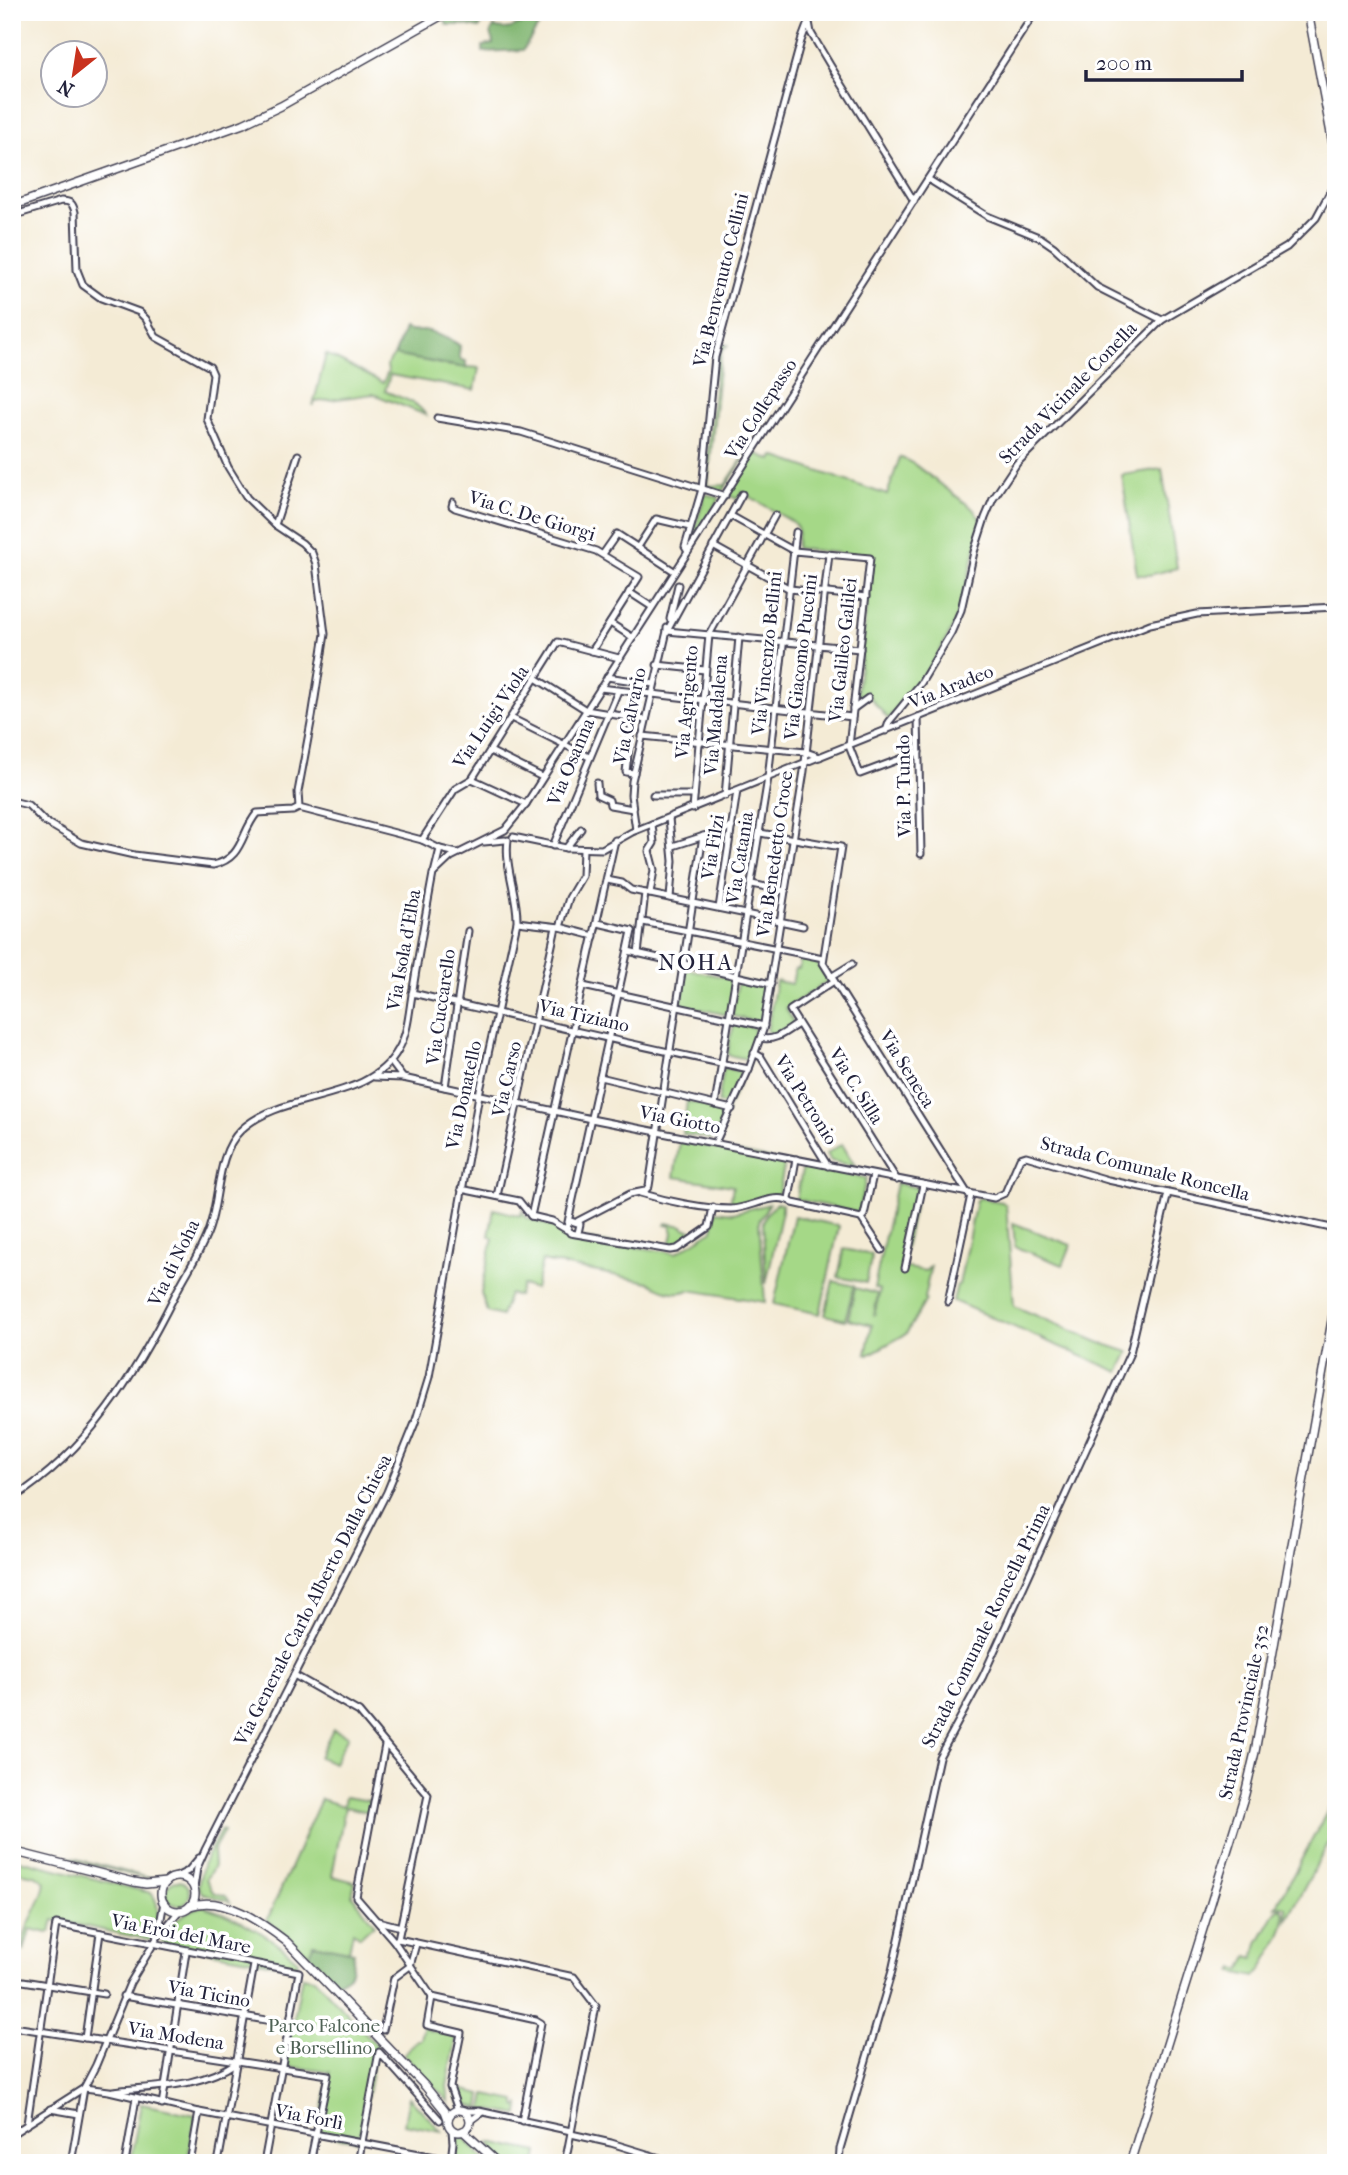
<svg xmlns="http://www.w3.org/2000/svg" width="1348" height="2175" font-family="'IM FELL French Canon',serif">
  <rect width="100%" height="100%" fill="#fff"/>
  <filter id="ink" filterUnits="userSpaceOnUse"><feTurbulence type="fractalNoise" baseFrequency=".0143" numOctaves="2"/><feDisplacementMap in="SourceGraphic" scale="14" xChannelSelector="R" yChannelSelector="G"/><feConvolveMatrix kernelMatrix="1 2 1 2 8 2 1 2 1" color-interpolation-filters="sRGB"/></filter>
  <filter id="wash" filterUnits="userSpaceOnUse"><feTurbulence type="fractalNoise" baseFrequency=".00686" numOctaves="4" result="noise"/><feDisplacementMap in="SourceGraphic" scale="28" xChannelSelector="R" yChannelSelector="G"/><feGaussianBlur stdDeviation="1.57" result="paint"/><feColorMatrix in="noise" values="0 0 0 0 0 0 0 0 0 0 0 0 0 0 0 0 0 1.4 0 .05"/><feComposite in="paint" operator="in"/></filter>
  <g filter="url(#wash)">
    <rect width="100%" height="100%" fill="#f4ebd5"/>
    <g fill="#a5d887" stroke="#647d61" stroke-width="2">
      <polygon points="721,344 728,345 722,350 719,368 708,486 725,485 763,429 723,491 707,488 705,485 716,366"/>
      <path d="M326 354 383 383 388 372 387 365 395 354 444 365 479 368 475 390 390 375 385 391C401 399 415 399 426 415L373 394 315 402 313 406Z"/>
      <path d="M755 453 772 460 774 456 887 495 900 457 914 464 972 508 982 521C974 552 968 586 957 616 943 654 915 689 888 719L868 695 856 701 872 557 796 548 798 530 794 523 742 492 737 499 728 495Z"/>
      <polygon points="1162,469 1177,568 1149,575 1137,575 1122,475"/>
      <polygon points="705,494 718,497 719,500 692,539"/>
      <polygon points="801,957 816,961 829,981 786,1008 794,1023 774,1035 767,1031 776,981 792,984 795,969 799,969"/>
      <polygon points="686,969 734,979 728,1015 681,1005"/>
      <polygon points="738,980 768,986 762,1023 732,1016"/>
      <polygon points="735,1023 755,1028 753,1045 747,1059 728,1055 730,1038"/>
      <polygon points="724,1067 744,1073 729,1105 718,1103"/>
      <polygon points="687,1101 728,1110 712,1139 683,1134"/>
      <polygon points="680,1141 785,1162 778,1197 730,1206 733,1186 674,1177"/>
      <polygon points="842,1144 855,1166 831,1161 826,1154"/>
      <polygon points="803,1166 866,1178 859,1213 796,1199"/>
      <polygon points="896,1183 918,1188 901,1267 926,1271 931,1265 924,1298 926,1300 906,1334 868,1355 866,1354 872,1325 848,1319 855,1288 878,1294 874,1316 880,1290 874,1288"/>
      <polygon points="979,1198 1002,1202 1006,1205 1014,1306 1098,1342 1129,1352 1119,1372 953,1301 957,1285 959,1285 976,1200"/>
      <polygon points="777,1203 782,1204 782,1211 766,1284 763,1222 766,1214"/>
      <path d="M769 1204 759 1221 765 1302 689 1290C677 1296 659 1290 649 1282L542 1261 535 1289 522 1285 518 1296 509 1294 501 1316 487 1312 481 1293 493 1238 489 1236 494 1209 521 1216 522 1211 527 1218 551 1226 568 1237 676 1253 713 1230 716 1211 733 1213Z"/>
      <polygon points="794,1216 839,1226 820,1314 774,1304"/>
      <polygon points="666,1223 683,1226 684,1228 698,1232 675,1247 670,1246 673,1233 671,1226 665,1225"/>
      <polygon points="1013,1223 1071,1245 1063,1265 1015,1247"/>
      <polygon points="844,1249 872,1255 866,1283 838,1277"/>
      <polygon points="833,1281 854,1286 845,1320 825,1315"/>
      <polygon points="333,1729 348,1736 334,1763 319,1757"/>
      <polygon points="1336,1795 1336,1829 1287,1920 1286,1908 1282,1906 1276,1907"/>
      <polygon points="345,1797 371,1801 369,1812 345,1807 332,1876 355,1882 352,1895 374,1924 360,1937 353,1931 349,1951 313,1944 310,1956 267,1920 321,1799 343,1806"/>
      <polygon points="221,1830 224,1831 213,1851 214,1866 206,1879 213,1892 226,1896 230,1902 202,1893 198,1886 204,1861"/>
      <polygon points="12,1842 153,1879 187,1866 183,1869 153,1880 12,1845"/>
      <path d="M12 1858 151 1893C162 1905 158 1926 151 1940L54 1920 51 1931 48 1933 30 1929 24 1951C19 1929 43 1906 45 1882L35 1875 12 1871Z"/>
      <circle cx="178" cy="1893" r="12"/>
      <path d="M203 1906C239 1918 271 1935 298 1961L296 1968 162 1943C167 1923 184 1912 203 1906Z"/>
      <path d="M1281 1908C1294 1922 1268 1957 1260 1971L1255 1977 1233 1972 1235 1968 1241 1970 1248 1956 1254 1958 1258 1943 1276 1911Z"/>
      <polygon points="302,1976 314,1978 377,2045 359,2141 318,2134 330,2072 285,2066"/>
      <polygon points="424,2024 429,2030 457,2036 447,2086 449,2102 404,2054 417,2040 421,2040"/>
      <polygon points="455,2088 482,2094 480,2108 459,2103"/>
      <polygon points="486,2095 516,2101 516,2106 519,2107 520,2104 519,2115 483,2109"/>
      <polygon points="409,2097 441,2131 404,2124"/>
      <polygon points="141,2104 196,2115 187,2163 130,2163"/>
      <polygon points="462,2137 465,2138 488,2163 455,2163 459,2140"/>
      <polygon points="490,2142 538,2152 536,2163 506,2163 493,2149"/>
    </g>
    <g fill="#84b874" stroke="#536d58" stroke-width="2">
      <polygon points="456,12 486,12 486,14 479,28 464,25 447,25 445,20"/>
      <path d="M537 19 541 22 523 50 483 52V46L493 44 491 32 494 27C512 34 520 20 537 19Z"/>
      <path d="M404 329C412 333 413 331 421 331 429 330 455 341 460 346L459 355 461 360 466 361V368L398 356 395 354Z"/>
      <path d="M313 1944 354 1952C351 1970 354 1976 336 1983L310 1956Z"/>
    </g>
  </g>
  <g filter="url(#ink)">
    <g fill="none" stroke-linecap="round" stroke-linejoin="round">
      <defs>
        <g id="minor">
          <polyline points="809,22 811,33 830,65 914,201"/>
          <polyline points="928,179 987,216 1041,238 1054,247 1097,287 1162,320"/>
          <path d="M12 216 61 201C71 201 73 204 75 212L77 270 83 285 101 298 139 312 146 319 156 337 210 367 213 374 207 419 228 467 247 498 275 525 302 543 312 553 316 564 325 634 312 717 298 792 299 808 422 840 440 849 457 853"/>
          <polyline points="437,418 521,432 725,496"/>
          <polyline points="453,502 452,506 455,508 596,551 639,577 592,651"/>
          <polyline points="731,516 794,551 870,558 849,746 860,774 919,752"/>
          <polyline points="275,525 298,455"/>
          <polyline points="713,546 790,589 866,597"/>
          <polyline points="638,547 656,519 690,527"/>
          <polyline points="688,552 685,547 702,489 715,357 801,41 812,12"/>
          <polyline points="603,554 617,534 674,571"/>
          <polyline points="629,592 652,607"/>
          <polyline points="670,619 678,585"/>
          <polyline points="610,623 632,637"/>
          <polyline points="667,628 667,631 860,649"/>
          <polyline points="657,665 705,670"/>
          <polyline points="607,677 654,684"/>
          <polyline points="537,679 586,710 646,720"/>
          <polyline points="600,688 852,717"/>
          <polyline points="853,709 868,698"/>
          <polyline points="918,717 921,854"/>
          <polyline points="511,718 589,757"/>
          <polyline points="886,731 889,722 921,683 951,633 961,610 974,552 985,518 993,499 1017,463 1162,320 1287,247 1316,218 1336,181"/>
          <polyline points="642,736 806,752 820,757"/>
          <polyline points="490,751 542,777"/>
          <polyline points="634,773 626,772 635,693"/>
          <polyline points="472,779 526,804"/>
          <polyline points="597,783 598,795 609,800 610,805 633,809"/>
          <polyline points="653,795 694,795"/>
          <polyline points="725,796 739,637"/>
          <path d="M12 801 28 805 44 821 81 843 134 855 213 865C244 858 240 833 257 813L293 811 299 808"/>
          <polyline points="693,809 709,635 775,515"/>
          <polyline points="669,818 673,861 670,898"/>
          <polyline points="636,830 631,795 632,781 667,631 742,494"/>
          <polyline points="760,833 841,847 823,963 968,1194"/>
          <polyline points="513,837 566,848 602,849 632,832 1150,624 1197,614 1336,607"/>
          <polyline points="422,840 455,789 472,779 558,642 619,658"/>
          <polyline points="484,842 505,840"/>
          <polyline points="553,846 618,691"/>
          <polyline points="673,846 732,827"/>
          <polyline points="566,848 581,829"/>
          <polyline points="434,873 440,849"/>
          <polyline points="607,880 622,883 631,890 803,926"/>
          <polyline points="752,884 785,891"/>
          <polyline points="650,894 654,870 649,851 654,843 652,824"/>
          <polyline points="719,908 737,791"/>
          <polyline points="517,922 560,927 594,936"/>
          <polyline points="643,922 823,958"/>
          <polyline points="598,923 632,931"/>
          <polyline points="560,927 569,898 582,876 583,849"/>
          <polyline points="628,951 771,984"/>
          <polyline points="638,954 645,893"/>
          <polyline points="831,977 852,964"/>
          <polyline points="834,981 790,1010 897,1180"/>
          <polyline points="583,986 764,1026"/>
          <path d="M412 993C524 1019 636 1046 749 1069"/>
          <path d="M761 1038C775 1042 786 1031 798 1024"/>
          <polyline points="754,1053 761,1057 828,1166"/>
          <polyline points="391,1062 403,1078"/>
          <polyline points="374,1077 403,1078 591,1119 994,1198 1005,1193 1020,1158 1026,1156 1108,1180 1336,1229"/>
          <polyline points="600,1077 732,1109"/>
          <polyline points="445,1087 468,931"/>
          <polyline points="715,1105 768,778 796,532"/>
          <polyline points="715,1143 749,1069 763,1030 804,771 829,554"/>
          <polyline points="461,1189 519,1201 531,1216 552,1221 567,1230"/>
          <path d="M640 1193C666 1201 704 1209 731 1209 751 1209 776 1190 793 1203L861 1218 864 1215 873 1175"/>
          <polyline points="497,1196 556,927"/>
          <polyline points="789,1199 796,1159"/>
          <polyline points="531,1216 615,840"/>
          <polyline points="861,1218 882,1250"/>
          <polyline points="578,1221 630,1194 645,1191 649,1186 703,836"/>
          <polyline points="568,1222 632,931"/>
          <polyline points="578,1233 580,1224 571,1221 567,1226 570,1233 670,1250 677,1249 709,1227 713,1207"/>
          <polyline points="905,1268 923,1185"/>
          <polyline points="948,1302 971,1195"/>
          <path d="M12 1499C89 1450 135 1375 175 1295 186 1273 201 1252 209 1229 220 1199 216 1154 241 1130 283 1090 368 1104 398 1050 409 1032 409 1009 413 989 419 951 426 912 433 874L451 857 505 830 526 804 1035 12"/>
          <polyline points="294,1675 359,1712 428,1795 398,1939"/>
          <polyline points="385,1745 356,1897 394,1941 432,1997"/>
          <polyline points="176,1877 188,1871 199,1858"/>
          <path d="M194 1888 197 1868 205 1850 387 1492 415 1423 429 1377 479 1095 517 922C518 895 504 867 508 840"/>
          <polyline points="378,1921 401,1927"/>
          <polyline points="158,1935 164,1902"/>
          <polyline points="394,1941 398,1939 574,1977 596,2006 565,2163"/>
          <polyline points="410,1966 416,1944"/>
          <polyline points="23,1981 104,1994"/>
          <polyline points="123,1996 290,2024"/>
          <polyline points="432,1997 536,2020 541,2023 522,2121"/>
          <polyline points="432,1997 427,2025 461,2033 450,2087 458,2110"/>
          <polyline points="20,2028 328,2075 310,2163"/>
          <polyline points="383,2030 394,1978 410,1966"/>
          <polyline points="85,2038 100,1933"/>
          <polyline points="84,2088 109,2091 199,2112 451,2160"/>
          <path d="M113 2091C156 2086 200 2088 237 2062"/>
          <polyline points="162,2105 186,1952"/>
          <polyline points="50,2109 79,2114"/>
          <polyline points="464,2111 479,2111 571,2131"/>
          <polyline points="470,2121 481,2113"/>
          <polyline points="27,2124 56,1924 299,1972 264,2163"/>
          <polyline points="12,2134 84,2088 96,2065 130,1983 157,1938 180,1910"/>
          <polyline points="571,2134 611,2143 676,2163"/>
          <polyline points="12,2161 19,2163"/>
          <polyline points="451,2161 453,2143 452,2130"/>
          <polyline points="71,2163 84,2088"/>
          <polyline points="125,2163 136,2098"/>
          <polyline points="190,2163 199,2112"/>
          <polyline points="218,2163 254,1965"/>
          <polyline points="358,2163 379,2052 440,2120"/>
          <polyline points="404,2163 406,2152"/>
          <polyline points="839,2163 840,2149 892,1971 939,1757 983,1676 1130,1353 1168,1193"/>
        </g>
        <g id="major">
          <polyline points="1308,12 1336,160"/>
          <polyline points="12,206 243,124 281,106 448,12"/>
          <polyline points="12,1851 134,1882 146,1884 166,1882"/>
          <circle cx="178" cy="1894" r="17"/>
          <path d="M190 1906C223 1894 262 1923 287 1942L425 2086 445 2111 448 2119"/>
          <circle cx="459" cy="2121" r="11"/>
          <polyline points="463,2131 498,2163"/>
          <polyline points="1130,2163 1245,1794 1255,1752 1336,1298"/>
        </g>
      </defs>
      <use href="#minor" stroke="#424052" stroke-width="9"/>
      <use href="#major" stroke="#424052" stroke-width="10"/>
      <use href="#minor" stroke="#fff" stroke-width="5"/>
      <use href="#major" stroke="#fff" stroke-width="7"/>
    </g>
  </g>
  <g text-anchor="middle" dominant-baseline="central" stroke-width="7" stroke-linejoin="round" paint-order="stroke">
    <g font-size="19" fill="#22223b" stroke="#fff">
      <text transform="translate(721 280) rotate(-76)">Via Benvenuto Cellini</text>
      <text transform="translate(1068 393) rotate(-46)">Strada Vicinale Conella</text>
      <text transform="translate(761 409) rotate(-57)">Via Collepasso</text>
      <text transform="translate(532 516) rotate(17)">Via C. De Giorgi</text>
      <text transform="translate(843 650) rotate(-84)">Via Galileo Galilei</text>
      <text transform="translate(767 653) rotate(-84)">Via Vincenzo Bellini</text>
      <text transform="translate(801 657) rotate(-83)">Via Giacomo Puccini</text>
      <text transform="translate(951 687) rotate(-22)">Via Aradeo</text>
      <text transform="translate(687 702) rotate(-85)">Via Agrigento</text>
      <text transform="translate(716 715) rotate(-85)">Via Maddalena</text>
      <text transform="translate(630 716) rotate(-78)">Via Calvario</text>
      <text transform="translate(491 717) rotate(-56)">Via Luigi Viola</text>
      <text transform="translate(571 762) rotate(-67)">Via Osanna</text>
      <text transform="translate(904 786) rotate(-91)">Via P. Tundo</text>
      <text transform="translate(713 847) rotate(-81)">Via Filzi</text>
      <text transform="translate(775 854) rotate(-82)">Via Benedetto Croce</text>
      <text transform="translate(740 858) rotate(-81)">Via Catania</text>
      <text transform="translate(404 950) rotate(-80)">Via Isola d'Elba</text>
      <text transform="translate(441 1007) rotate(-82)">Via Cuccarello</text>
      <text transform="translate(584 1016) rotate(13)">Via Tiziano</text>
      <text transform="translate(907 1069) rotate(58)">Via Seneca</text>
      <text transform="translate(507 1079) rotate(-77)">Via Carso</text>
      <text transform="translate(856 1086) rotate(58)">Via C. Silla</text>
      <text transform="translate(464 1095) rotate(-78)">Via Donatello</text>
      <text transform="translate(806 1100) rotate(58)">Via Petronio</text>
      <text transform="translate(680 1120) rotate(11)">Via Giotto</text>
      <text transform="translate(1145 1169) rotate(14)">Strada Comunale Roncella</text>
      <text transform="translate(174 1263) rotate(-64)">Via di Noha</text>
      <text transform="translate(313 1600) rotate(-63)">Via Generale Carlo Alberto Dalla Chiesa</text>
      <text transform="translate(986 1626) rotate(-64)">Strada Comunale Roncella Prima</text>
      <text transform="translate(1244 1712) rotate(-78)">Strada Provinciale 352</text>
      <text transform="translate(181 1934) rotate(11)">Via Eroi del Mare</text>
      <text transform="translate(209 1994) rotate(10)">Via Ticino</text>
      <text transform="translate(176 2036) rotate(9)">Via Modena</text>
      <text transform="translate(309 2117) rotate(11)">Via Forlì</text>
    </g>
    <g font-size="19" fill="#506256" stroke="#fff">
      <text x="324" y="2026">Parco Falcone<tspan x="324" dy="22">e Borsellino</tspan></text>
    </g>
    <g font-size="23" letter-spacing="2" fill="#22223b" stroke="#fff">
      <text x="696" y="962">NOHA</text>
    </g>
  </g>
  <rect width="1348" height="2175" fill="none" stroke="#fff" stroke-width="42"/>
  <g transform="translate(74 74) rotate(210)"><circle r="33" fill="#ffffff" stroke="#a7a7b1" stroke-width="2"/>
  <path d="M0-5L12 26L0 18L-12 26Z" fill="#c8321e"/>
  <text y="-10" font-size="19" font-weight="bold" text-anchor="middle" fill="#22223b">N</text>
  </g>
  <path d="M1086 70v10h156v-10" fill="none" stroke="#22223b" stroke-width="3.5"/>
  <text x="1096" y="70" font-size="21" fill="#22223b" stroke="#ffffff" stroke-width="5" paint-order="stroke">200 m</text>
</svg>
